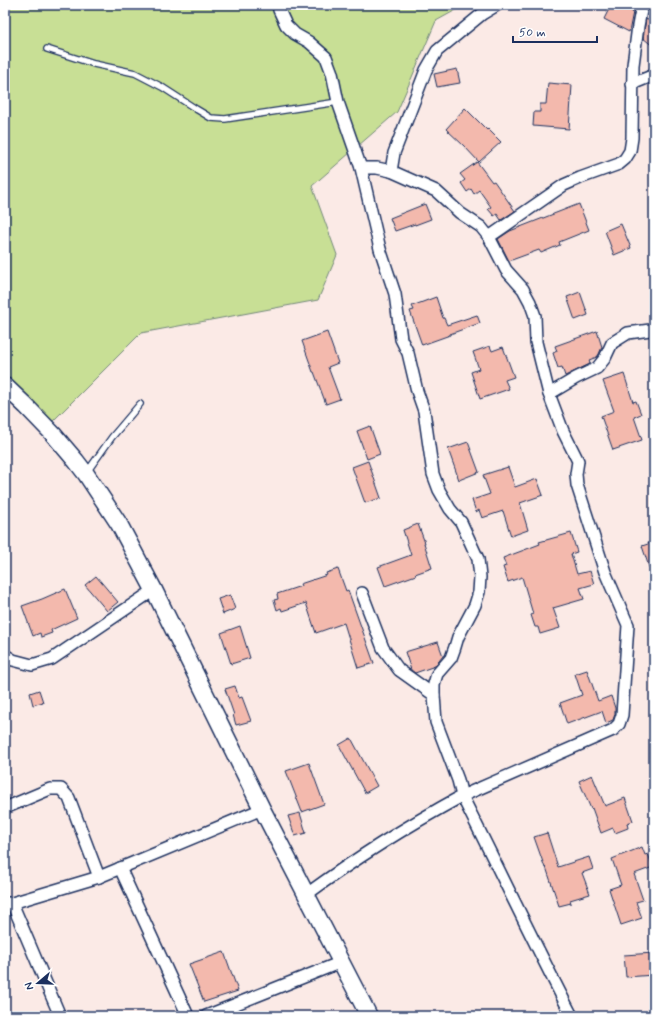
<svg xmlns="http://www.w3.org/2000/svg" width="659" height="1021" font-family="Mynerve,sans-serif">
  <rect width="100%" height="100%" fill="#fbeae6"/>
  <filter id="ink" filterUnits="userSpaceOnUse"><feTurbulence type="fractalNoise" baseFrequency=".025" numOctaves="2"/><feDisplacementMap in="SourceGraphic" scale="8" xChannelSelector="R" yChannelSelector="G"/><feConvolveMatrix kernelMatrix="1 2 1 2 8 2 1 2 1" color-interpolation-filters="sRGB"/></filter>
  <g filter="url(#ink)">
    <polygon fill="#c8df95" stroke="#72877a" points="5,5 465,5 436,21 397,112 312,186 337,255 318,300 141,333 53,421 5,380"/>
    <g fill="#f3b9ad" stroke="#1b2f5e">
      <polygon points="611,5 625,5 632,9 631,11 633,12 629,32 604,19"/>
      <polygon points="646,19 654,23 654,47 643,38"/>
      <polygon points="457,69 460,83 437,87 434,74"/>
      <polygon points="548,83 572,85 569,129 533,126 534,112 540,112 540,104 546,104"/>
      <polygon points="465,108 487,130 488,129 501,142 479,162 464,146 446,129"/>
      <polygon points="477,162 492,182 494,181 515,211 501,220 497,214 494,216 488,209 491,207 479,190 474,194 471,189 467,192 461,183 465,180 460,174"/>
      <polygon points="425,204 431,219 415,225 415,224 395,231 390,218"/>
      <polygon points="579,204 589,230 559,242 560,245 541,253 539,250 509,261 498,239 510,231"/>
      <polygon points="621,224 631,248 614,255 605,231"/>
      <polygon points="580,292 588,315 575,320 567,297"/>
      <polygon points="436,297 443,318 444,318 447,325 477,315 480,323 450,334 450,335 422,345 410,311 414,310 412,306"/>
      <polygon points="597,331 602,347 599,354 597,357 589,360 590,364 565,376 562,367 558,368 553,353 557,351 555,346"/>
      <polygon points="327,332 338,363 328,367 340,399 326,404 314,372 313,372 302,341"/>
      <polygon points="490,346 492,351 503,347 514,377 505,380 509,389 480,399 471,372 479,369 473,352"/>
      <polygon points="624,374 633,402 636,401 641,414 634,417 642,440 613,450 601,416 614,411 603,381"/>
      <polygon points="370,426 380,454 367,459 357,431"/>
      <polygon points="468,442 479,472 459,480 448,449"/>
      <polygon points="368,461 381,498 365,503 352,467"/>
      <polygon points="508,467 515,487 537,479 543,495 520,503 528,530 511,536 503,511 482,518 479,510 476,512 472,500 490,494 483,475"/>
      <polygon points="418,524 425,543 424,543 432,568 415,574 416,575 385,586 378,567 411,555 403,530"/>
      <polygon points="571,533 577,552 571,554 577,574 590,571 594,584 580,588 584,599 553,608 560,628 540,634 538,627 535,627 531,615 533,614 522,577 508,582 503,567 506,566 503,558 540,544 539,542"/>
      <polygon points="654,542 654,576 652,576 642,546"/>
      <polygon points="338,569 346,591 348,590 374,663 358,668 344,623 316,633 306,603 282,611 281,608 277,610 274,600 278,599 277,594 301,586 300,584 327,575 326,573"/>
      <polygon points="96,576 118,602 107,611 85,585"/>
      <polygon points="65,589 77,618 51,630 52,633 41,637 40,633 33,636 22,606 42,599"/>
      <polygon points="230,595 235,609 223,614 218,599"/>
      <polygon points="240,626 250,658 231,664 221,633"/>
      <polygon points="438,642 443,656 435,666 415,673 411,670 405,652"/>
      <polygon points="587,670 598,701 611,696 615,708 615,714 613,720 606,723 602,711 567,724 560,703 582,695 575,674"/>
      <polygon points="235,686 239,698 242,697 251,721 236,725 233,715 234,715 225,689"/>
      <polygon points="39,690 43,702 33,705 30,693"/>
      <polygon points="351,738 377,786 365,793 339,745"/>
      <polygon points="309,763 324,804 302,812 286,771"/>
      <polygon points="592,775 605,806 625,798 633,821 627,823 628,828 615,833 613,828 601,833 592,808 591,809 579,781"/>
      <polygon points="300,813 306,833 295,836 288,816"/>
      <polygon points="547,833 558,867 589,857 593,869 582,873 590,894 570,900 571,903 559,906 546,867 545,868 534,837"/>
      <polygon points="642,847 645,855 648,854 653,867 634,874 643,900 636,902 642,918 621,925 609,889 621,885 612,859"/>
      <polygon points="224,952 238,991 204,1002 189,964"/>
      <polygon points="654,953 654,975 626,977 624,955"/>
    </g>
    <g fill="none" stroke-linecap="round" stroke-linejoin="round">
      <defs>
        <g id="lane">
          <polyline points="47,49 94,64 135,73 162,87 196,109 211,118 225,119 338,102"/>
          <polyline points="87,472 112,437 140,404"/>
        </g>
        <g id="street">
          <polyline points="278,5 279,10 286,25 295,34 309,42 326,57 332,73 338,102 361,168"/>
          <polyline points="632,84 654,75"/>
          <path d="M391 171 436 191 460 213 481 227 489 237 506 270 523 289 530 302 535 316 536 342 549 394 563 431 578 461 576 474 577 485 605 572 628 625 622 715 619 724 613 730 462 796C499 869 534 943 572 1016"/>
          <polyline points="489,237 564,185 580,178 619,164 625,159 630,151 632,138 633,65 638,26 642,5"/>
          <polyline points="549,394 576,378 597,368 605,358 612,343 628,333 650,330 654,331"/>
          <polyline points="362,593 383,648 399,670 434,695"/>
          <polyline points="5,655 13,660 32,665 52,659 154,590"/>
          <polyline points="5,808 50,789 61,789 69,798 99,877"/>
          <polyline points="120,868 188,1016"/>
          <path d="M307 894C356 858 409 825 462 796L458 780 436 722 434 695V684L437 674 451 658 455 647 458 637 475 605 479 592 480 577 478 559 461 522 450 509 439 490 433 474 424 411 417 391 408 353 401 339 395 294 380 249 361 168H377L391 171 394 153 426 70 437 51 482 14 497 5"/>
          <polyline points="5,903 12,903 99,877 262,809"/>
          <polyline points="12,903 60,1016"/>
          <polyline points="206,1016 334,965 342,963"/>
        </g>
        <polyline id="secondary" points="5,386 26,406 53,434 76,461 86,474 119,524 154,590 262,809 369,1016"/>
      </defs>
      <use href="#lane" stroke="#1b2f5e" stroke-width="8"/>
      <use href="#street" stroke="#1b2f5e" stroke-width="14"/>
      <use href="#secondary" stroke="#1b2f5e" stroke-width="19"/>
      <use href="#lane" stroke="#fff" stroke-width="5.5"/>
      <use href="#street" stroke="#fff" stroke-width="11"/>
      <use href="#secondary" stroke="#fff" stroke-width="16"/>
    </g>
  </g>
  <rect width="659" height="1021" fill="none" stroke="#fff" stroke-width="20"/>
  <rect x="10" y="10" width="639" height="1001" fill="none" stroke="#1b2f5e" stroke-width="1.5" filter="url(#ink)"/>
  <g transform="translate(38 983) rotate(251)" stroke="#ffffff" stroke-width="3" paint-order="stroke">
  <path d="M0-3L7 15L0 10L-7 15Z" fill="#1b2f5e"/>
  <text y="-6" font-size="11" font-weight="bold" text-anchor="middle" fill="#1b2f5e">N</text>
  </g>
  <path d="M513 36v6h84v-6" fill="none" stroke="#1b2f5e" stroke-width="2"/>
  <text x="519" y="36" font-size="12" fill="#1b2f5e" stroke="#ffffff" stroke-width="3" paint-order="stroke">50 m</text>
</svg>
